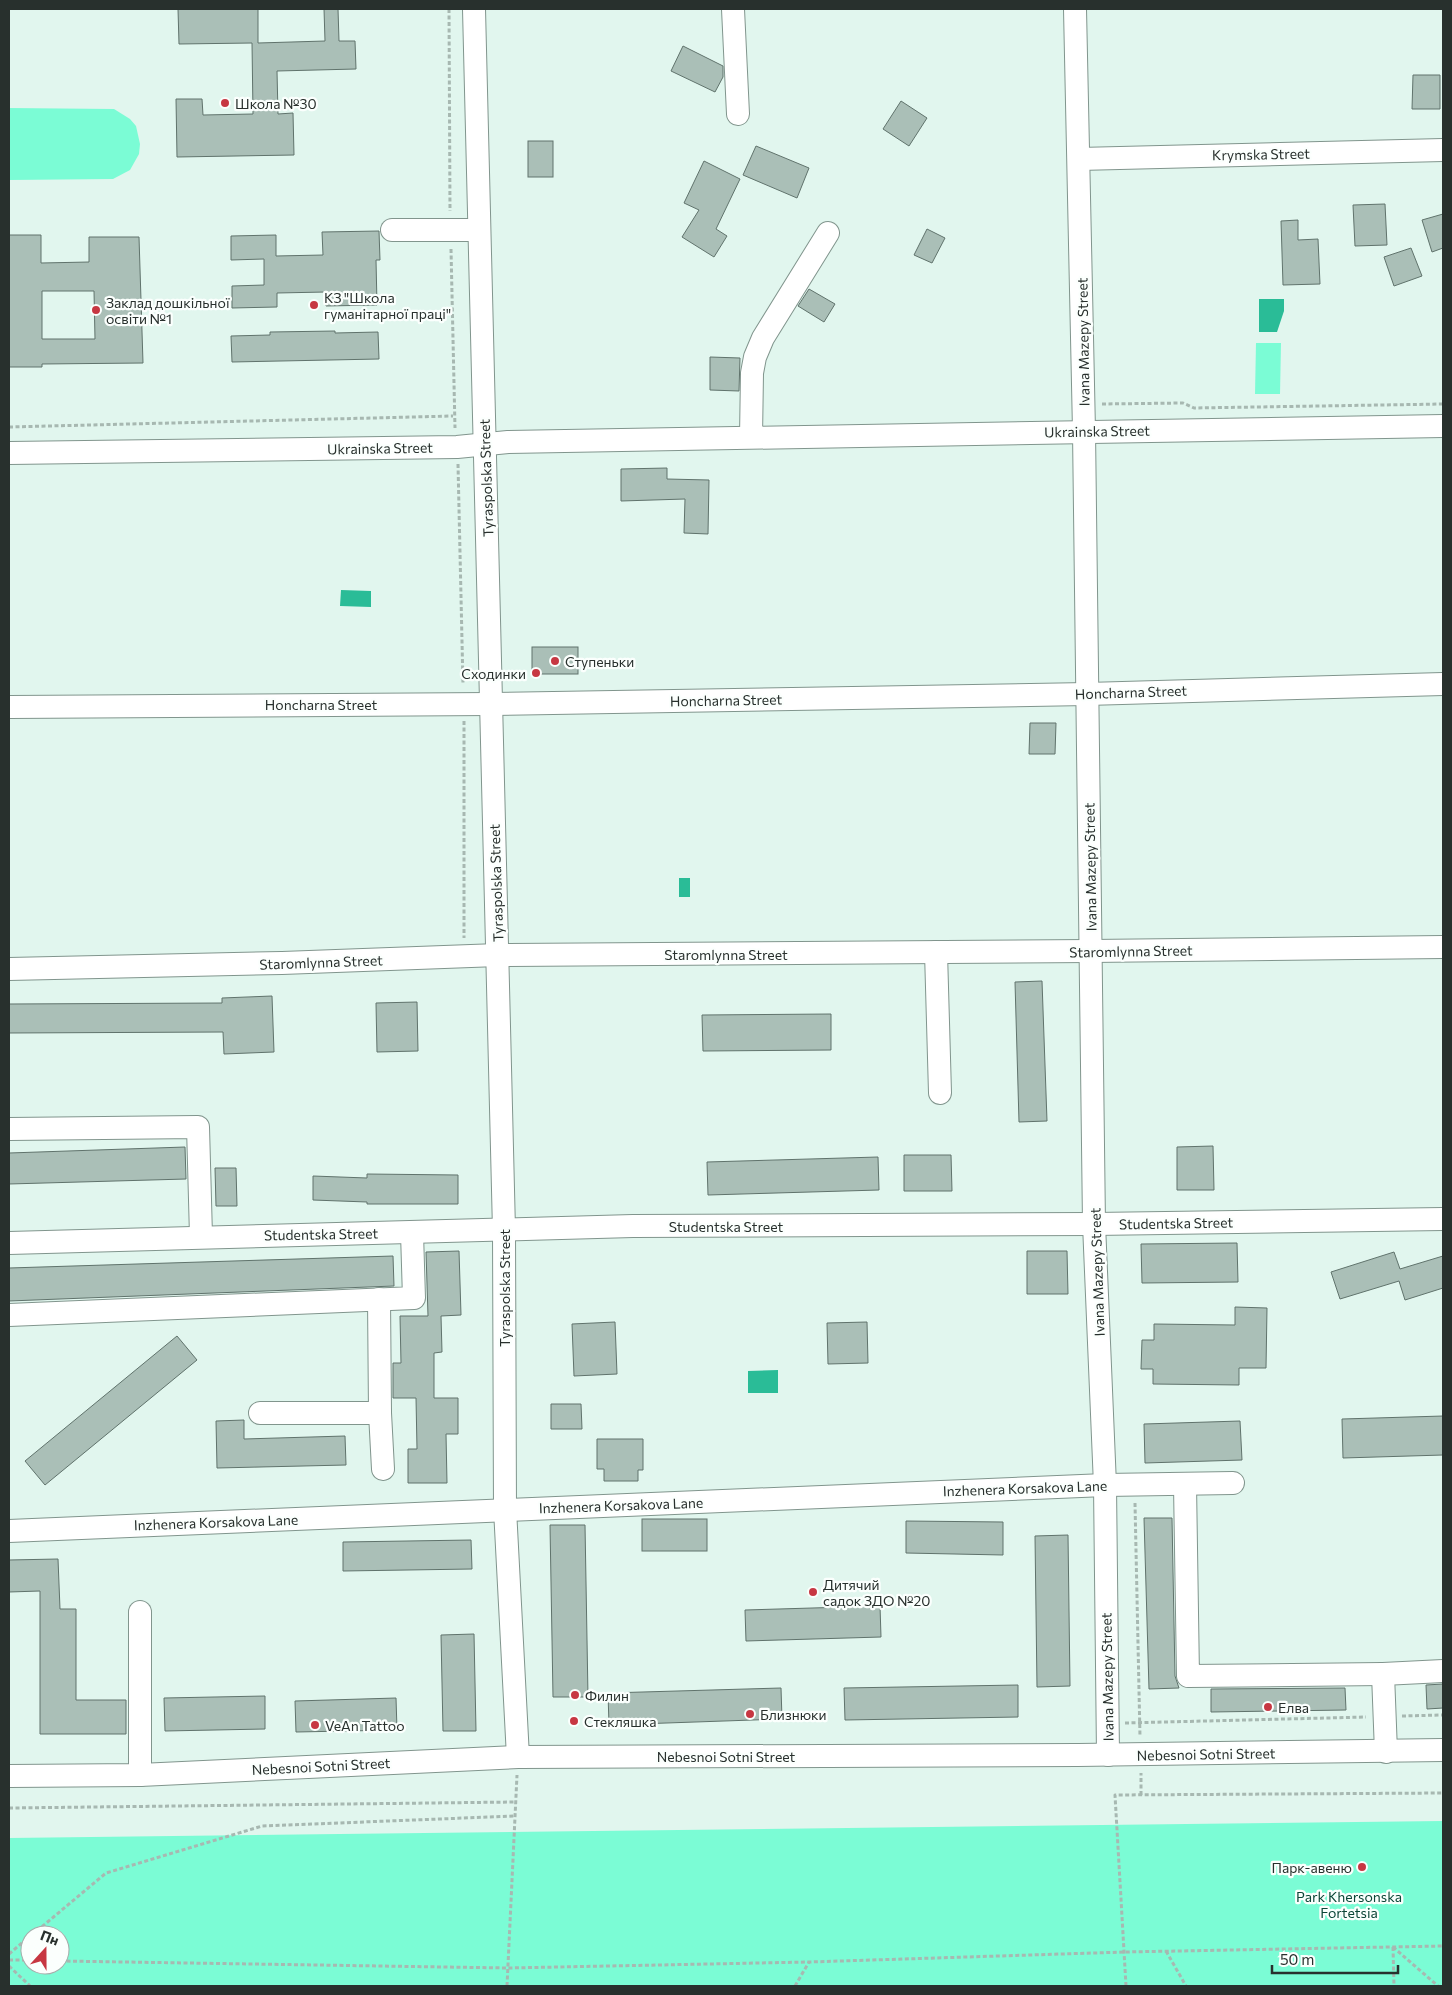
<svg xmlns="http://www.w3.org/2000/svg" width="1452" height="1995" font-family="Commissioner,sans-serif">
  <rect width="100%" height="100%" fill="#e1f6ee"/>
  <g fill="#7bfcd5" fill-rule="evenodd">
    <polygon points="9,108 114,109 130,119 136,126 140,144 139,154 130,170 113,179 9,180"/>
    <polygon points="1256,343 1281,343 1280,394 1255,394"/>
    <path d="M1443 1821V1986H9V1838ZM30 1935H60V1965H30Z"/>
  </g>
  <g fill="#2abc97">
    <polygon points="1259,299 1284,299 1284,311 1277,332 1259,332"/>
    <polygon points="341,590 371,591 371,607 340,606"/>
    <rect x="679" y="878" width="11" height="19"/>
    <polygon points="778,1370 778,1393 748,1393 748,1371"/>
  </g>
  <g fill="#aabfb7" stroke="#60736c" fill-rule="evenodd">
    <polygon points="178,9 258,9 258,43 325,41 324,9 338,9 339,41 355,41 356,69 277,71 278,114 293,113 294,155 177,157 176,99 202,99 203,115 253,114 252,43 179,44"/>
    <polygon points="683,46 723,66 723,77 715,92 671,71"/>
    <polygon points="1413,75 1440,75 1440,109 1412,109"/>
    <polygon points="901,101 927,118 909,146 883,129"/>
    <rect x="528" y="141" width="25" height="36"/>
    <polygon points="756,146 809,168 797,198 743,175"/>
    <polygon points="704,161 740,179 716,229 727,236 714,257 682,237 699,210 684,203"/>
    <polygon points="1385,204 1387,245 1355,246 1353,205"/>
    <polygon points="1443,214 1443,248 1432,252 1422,220"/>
    <polygon points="1298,220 1298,240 1318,239 1320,284 1283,285 1281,221"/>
    <polygon points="927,229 945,238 932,263 914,255"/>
    <polygon points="379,231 380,260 376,260 377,305 326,306 326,292 277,293 277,307 232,308 232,286 264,285 264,259 231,260 231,236 276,235 276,256 323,255 322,232"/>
    <path d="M9 235H41V263L89 262V237H139L143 363 42 364V367H9ZM42 291H94L95 339H42Z"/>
    <polygon points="1411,248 1422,276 1394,286 1384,257"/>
    <polygon points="809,289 835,304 824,322 798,306"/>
    <polygon points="335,331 335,333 378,332 379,359 232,362 231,336 270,335 270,332"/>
    <polygon points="710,357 740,358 739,391 710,390"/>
    <polygon points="667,468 667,479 709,480 708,534 684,533 685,499 621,501 621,469"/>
    <rect x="532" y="647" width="46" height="27"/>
    <polygon points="1030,723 1056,723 1055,754 1029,754"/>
    <polygon points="1042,981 1047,1121 1019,1122 1015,982"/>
    <polygon points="272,996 274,1052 224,1054 223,1032 9,1033 9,1004 222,1003 222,998"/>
    <polygon points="417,1002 418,1051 377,1052 376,1003"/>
    <polygon points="831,1014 831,1050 703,1051 702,1015"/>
    <polygon points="1213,1146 1214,1190 1177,1190 1177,1147"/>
    <polygon points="185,1147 186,1179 9,1184 9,1153"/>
    <polygon points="904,1155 951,1155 952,1191 904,1191"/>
    <polygon points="878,1157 879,1190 708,1195 707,1162"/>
    <polygon points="215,1168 236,1168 237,1206 216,1206"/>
    <polygon points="367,1174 458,1175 458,1204 367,1204 367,1202 313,1200 313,1176 367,1178"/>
    <polygon points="1237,1243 1238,1282 1142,1283 1141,1244"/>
    <polygon points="459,1251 461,1315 441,1316 442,1352 434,1353 434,1398 458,1398 458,1434 446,1434 447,1483 408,1483 408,1449 417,1449 416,1398 393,1398 393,1363 401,1363 400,1316 428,1316 426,1252"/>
    <polygon points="1027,1251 1067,1251 1068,1294 1027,1294"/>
    <polygon points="1394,1252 1400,1269 1443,1256 1443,1288 1405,1300 1399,1281 1340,1299 1331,1272"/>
    <polygon points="393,1256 394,1286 9,1301 9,1268"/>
    <polygon points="1235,1307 1267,1308 1266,1368 1239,1368 1239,1385 1153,1384 1153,1369 1141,1369 1142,1340 1154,1340 1154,1324 1235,1325"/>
    <polygon points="615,1322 617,1374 574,1376 572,1324"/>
    <polygon points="867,1322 868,1363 828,1364 827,1323"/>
    <polygon points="177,1336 197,1360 45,1485 25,1461"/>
    <polygon points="551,1404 581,1404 582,1429 551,1429"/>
    <polygon points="1443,1416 1443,1455 1343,1458 1342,1419"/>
    <polygon points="244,1420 244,1439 345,1436 346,1465 217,1468 216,1421"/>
    <polygon points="1240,1421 1242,1460 1145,1463 1144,1424"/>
    <polygon points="597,1439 643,1439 643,1470 638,1470 638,1481 604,1481 604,1469 597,1469"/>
    <polygon points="1144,1518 1172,1518 1175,1676 1179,1688 1149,1689"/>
    <rect x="642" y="1519" width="65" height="32"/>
    <polygon points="906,1521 1003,1522 1003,1555 906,1553"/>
    <polygon points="550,1525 585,1525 588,1697 553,1697"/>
    <polygon points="1068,1535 1070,1686 1037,1687 1035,1536"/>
    <polygon points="471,1540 472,1569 343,1571 343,1542"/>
    <polygon points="58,1559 60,1609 76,1609 76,1700 126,1700 126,1734 40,1734 40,1591 9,1592 9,1560"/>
    <polygon points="880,1606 881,1637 746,1641 745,1610"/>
    <polygon points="474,1634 476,1731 443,1731 441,1635"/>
    <polygon points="1443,1684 1443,1708 1427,1709 1426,1685"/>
    <polygon points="1018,1685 1018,1717 845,1720 844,1688"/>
    <polygon points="781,1688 782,1719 609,1725 608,1693"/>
    <polygon points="1345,1688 1346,1710 1211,1712 1211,1689"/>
    <polygon points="265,1696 265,1729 165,1731 164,1698"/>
    <polygon points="396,1698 397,1730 296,1732 295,1701"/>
  </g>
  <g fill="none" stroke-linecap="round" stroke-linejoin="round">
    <defs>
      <g id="minor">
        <polyline points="474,9 504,1230 505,1509 518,1757"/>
        <polyline points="733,9 738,114"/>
        <polyline points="1075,9 1084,431 1094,1224 1105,1485 1108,1755"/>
        <polyline points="1079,159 1443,150"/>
        <polyline points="392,230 479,230"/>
        <polyline points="751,437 752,373 755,357 763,338 828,233"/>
        <polyline points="9,453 457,447 508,442 1443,426"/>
        <polyline points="9,707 491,704 1087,694 1443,684"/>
        <polyline points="936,952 940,1093"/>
        <polyline points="9,969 282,963 498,955 1091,951 1443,947"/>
        <polyline points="9,1129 198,1127 201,1236"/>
        <polyline points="9,1243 633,1226 1094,1224 1443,1219"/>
        <polyline points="9,1315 414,1298 412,1233"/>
        <polyline points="260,1413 380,1413 379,1299"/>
        <polyline points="380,1413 383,1469"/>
        <polyline points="1185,1484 1188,1676 1383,1674"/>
        <polyline points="9,1531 1105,1485 1233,1483"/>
        <polyline points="1386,1752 1383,1674 1443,1671"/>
        <polyline points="140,1775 140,1612"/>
        <polyline points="9,1776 140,1775 518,1757 1078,1755 1443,1750"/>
      </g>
    </defs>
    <use href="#minor" stroke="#81958d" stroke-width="24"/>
    <g stroke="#a7b8b1" stroke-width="3" stroke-dasharray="4 2.5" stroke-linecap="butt">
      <polyline points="449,9 450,211"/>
      <polyline points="451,249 455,428"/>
      <polyline points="1102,404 1183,403 1194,408 1443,404"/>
      <polyline points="9,427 453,416"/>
      <polyline points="458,464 463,685"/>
      <polyline points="464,721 464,938"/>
      <polyline points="1135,1503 1140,1737"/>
      <polyline points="1402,1716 1443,1715"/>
      <polyline points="1125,1723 1366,1717"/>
      <polyline points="1141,1795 1141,1773"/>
      <polyline points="9,1808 515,1802"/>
      <polyline points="32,1935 106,1873 262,1826 515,1816"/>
      <polyline points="1393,1947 1438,1986"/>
      <polyline points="1393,1947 1394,1986"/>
      <polyline points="1166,1951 1186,1986"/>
      <polyline points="9,1954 30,1936"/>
      <polyline points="9,1960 30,1960"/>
      <polyline points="60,1961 508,1968 809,1962 1125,1952 1443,1946"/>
      <polyline points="9,1966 30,1986"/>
      <polyline points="507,1986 517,1775"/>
      <polyline points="795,1986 809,1962"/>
      <polyline points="1126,1986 1115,1795 1443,1793"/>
    </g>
    <use href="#minor" stroke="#fff" stroke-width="22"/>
  </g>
  <g fill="#c73742" stroke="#fbfffd" stroke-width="2">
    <circle cx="225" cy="103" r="5"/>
    <circle cx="314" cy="305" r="5"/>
    <circle cx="96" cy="310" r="5"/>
    <circle cx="555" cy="661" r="5"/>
    <circle cx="536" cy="673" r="5"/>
    <circle cx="813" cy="1592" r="5"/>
    <circle cx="575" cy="1695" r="5"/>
    <circle cx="1268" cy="1707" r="5"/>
    <circle cx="750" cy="1714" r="5"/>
    <circle cx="574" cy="1721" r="5"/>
    <circle cx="315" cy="1725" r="5"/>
    <circle cx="1362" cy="1867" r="5"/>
  </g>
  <g text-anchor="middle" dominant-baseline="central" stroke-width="4.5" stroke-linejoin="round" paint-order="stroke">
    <g font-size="14" fill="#28302d" stroke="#fbfffd" text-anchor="start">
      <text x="235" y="103">Школа №30</text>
      <text x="324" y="297">КЗ "Школа<tspan x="324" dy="16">гуманітарної праці"</tspan></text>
      <text x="106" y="302">Заклад дошкільної<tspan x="106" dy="16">освіти №1</tspan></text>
      <text x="565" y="661">Ступеньки</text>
      <text x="526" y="673" text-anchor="end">Сходинки</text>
      <text x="823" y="1584">Дитячий<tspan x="823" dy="16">садок ЗДО №20</tspan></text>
      <text x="585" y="1695">Филин</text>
      <text x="1278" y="1707">Елва</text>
      <text x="760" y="1714">Близнюки</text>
      <text x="584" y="1721">Стекляшка</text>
      <text x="325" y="1725">VeAn Tattoo</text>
      <text x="1352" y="1867" text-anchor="end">Парк-авеню</text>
    </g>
    <g font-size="14" fill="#28302d" stroke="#fbfffd">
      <text transform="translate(1261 154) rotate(-1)">Krymska Street</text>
      <text transform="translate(1083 342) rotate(-91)">Ivana Mazepy Street</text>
      <text transform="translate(1097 431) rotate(-1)">Ukrainska Street</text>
      <text transform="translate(380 448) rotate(-1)">Ukrainska Street</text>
      <text transform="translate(486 478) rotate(-92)">Tyraspolska Street</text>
      <text transform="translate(1131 692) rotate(-2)">Honcharna Street</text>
      <text transform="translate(726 700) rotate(-1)">Honcharna Street</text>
      <text x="321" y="704">Honcharna Street</text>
      <text transform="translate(1090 867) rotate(-91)">Ivana Mazepy Street</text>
      <text transform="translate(496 883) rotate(-92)">Tyraspolska Street</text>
      <text transform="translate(1131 951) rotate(-1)">Staromlynna Street</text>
      <text x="726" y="954">Staromlynna Street</text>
      <text transform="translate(321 962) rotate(-2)">Staromlynna Street</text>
      <text transform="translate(1176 1223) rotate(-1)">Studentska Street</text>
      <text x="726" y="1226">Studentska Street</text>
      <text transform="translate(321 1234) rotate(-1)">Studentska Street</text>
      <text transform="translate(1097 1272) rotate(-92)">Ivana Mazepy Street</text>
      <text transform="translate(504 1288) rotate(-90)">Tyraspolska Street</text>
      <text transform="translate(1025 1488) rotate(-2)">Inzhenera Korsakova Lane</text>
      <text transform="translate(621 1505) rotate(-2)">Inzhenera Korsakova Lane</text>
      <text transform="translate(216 1522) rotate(-2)">Inzhenera Korsakova Lane</text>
      <text transform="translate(1107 1677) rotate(-91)">Ivana Mazepy Street</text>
      <text transform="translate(1206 1754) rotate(-1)">Nebesnoi Sotni Street</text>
      <text x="726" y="1756">Nebesnoi Sotni Street</text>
      <text transform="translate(321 1766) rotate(-3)">Nebesnoi Sotni Street</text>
    </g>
    <g font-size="14" fill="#0b4637" stroke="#fbfffd">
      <text x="1349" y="1896">Park Khersonska<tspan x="1349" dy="16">Fortetsia</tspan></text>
    </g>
  </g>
  <rect width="1452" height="1995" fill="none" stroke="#28302d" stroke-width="20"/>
  <g transform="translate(45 1950) rotate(21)"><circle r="24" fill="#fbfffd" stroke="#a7acaa"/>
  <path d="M0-4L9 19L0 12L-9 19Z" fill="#c73742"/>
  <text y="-8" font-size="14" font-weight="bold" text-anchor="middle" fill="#28302d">Пн</text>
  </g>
  <path d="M1272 1965v8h126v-8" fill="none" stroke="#28302d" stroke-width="2.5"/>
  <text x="1280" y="1965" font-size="15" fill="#28302d" stroke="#fbfffd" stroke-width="4" paint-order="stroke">50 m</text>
</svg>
